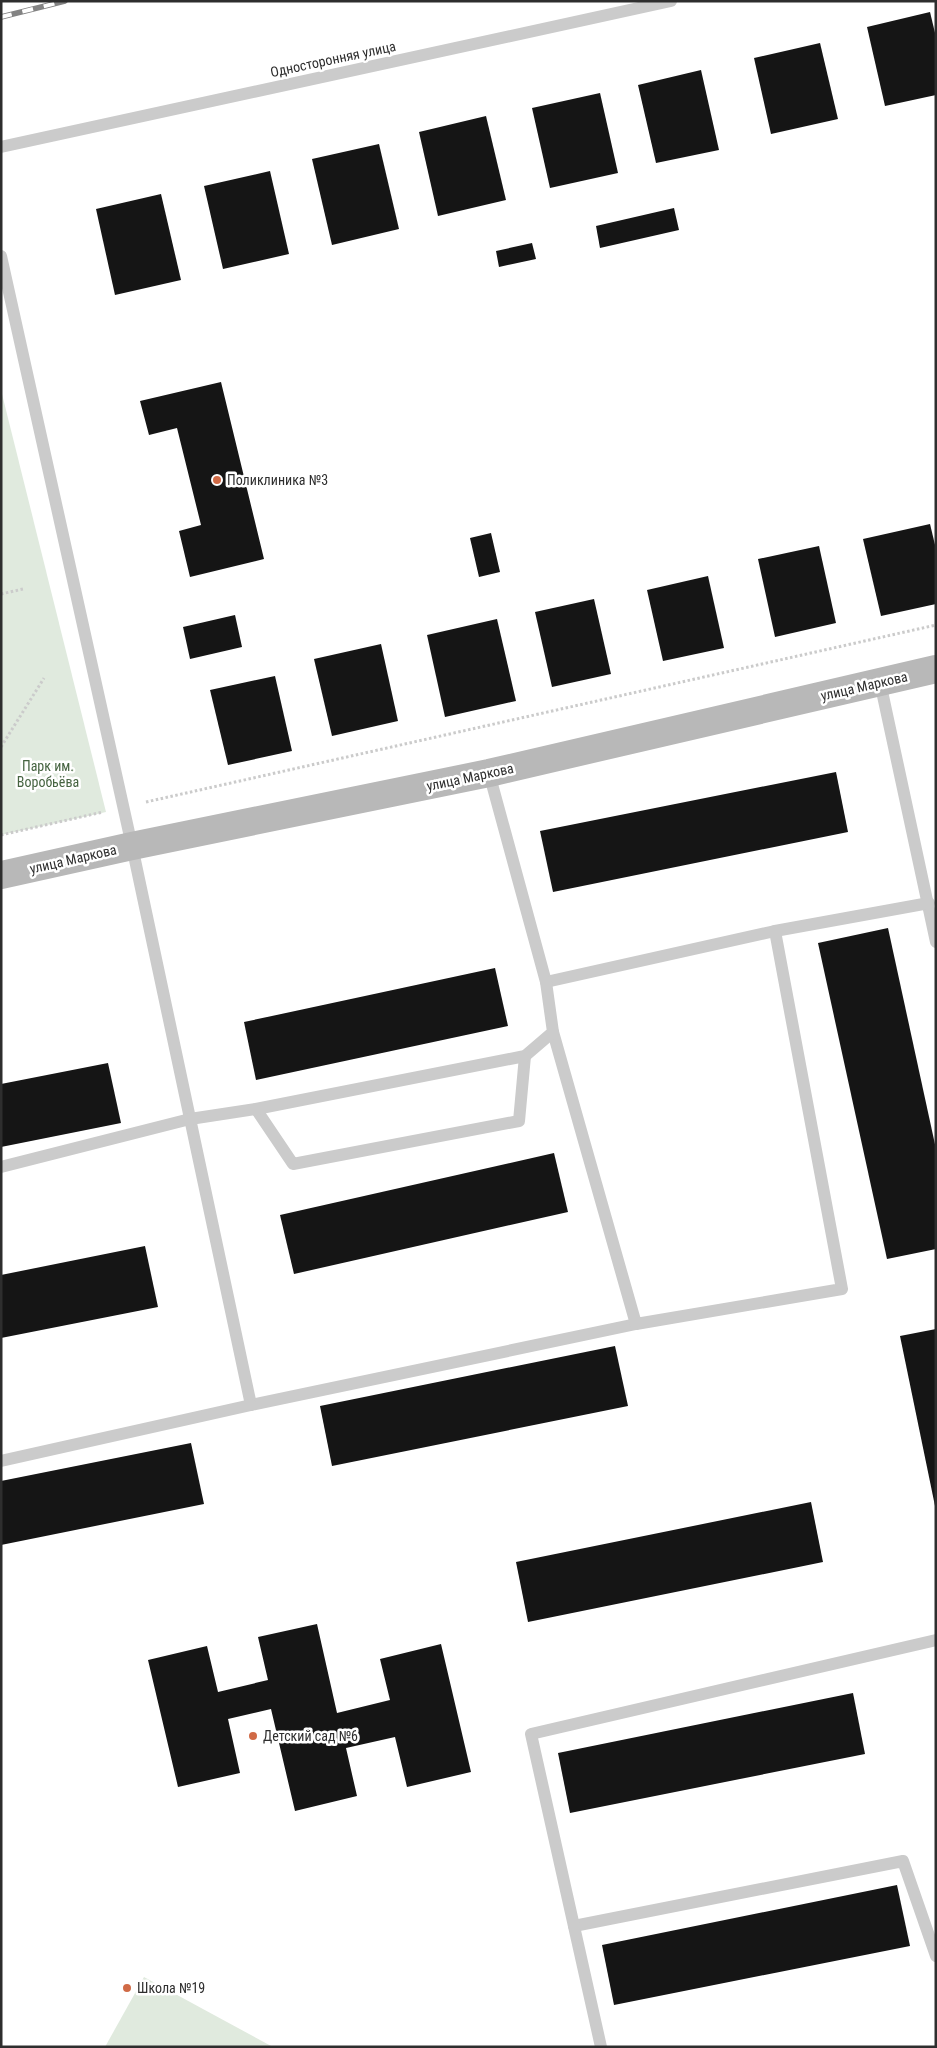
<svg xmlns="http://www.w3.org/2000/svg" width="937" height="2048" font-family="'Roboto Condensed',sans-serif">
  <rect width="100%" height="100%" fill="#fff"/>
  <g fill="#e0eade">
    <polygon points="1,390 106,812 1,835"/>
    <polygon points="144,1977 273,2047 105,2047"/>
  </g>
  <g fill="#151515">
    <polygon points="930,12 936,37 936,95 885,106 867,27"/>
    <polygon points="820,43 838,119 771,134 754,58"/>
    <polygon points="701,70 719,150 656,163 638,85"/>
    <polygon points="600,93 618,173 550,188 532,108"/>
    <polygon points="486,116 506,200 438,216 419,132"/>
    <polygon points="379,144 399,229 332,245 312,159"/>
    <polygon points="270,171 289,254 223,269 204,186"/>
    <polygon points="161,194 181,280 115,295 96,209"/>
    <polygon points="674,208 679,230 600,248 596,226"/>
    <polygon points="532,243 536,259 499,267 496,251"/>
    <polygon points="221,382 264,559 190,577 179,531 201,525 177,428 149,435 140,401"/>
    <polygon points="930,524 936,549 936,604 881,616 863,539"/>
    <polygon points="491,533 500,572 479,577 470,538"/>
    <polygon points="819,546 836,623 775,637 758,559"/>
    <polygon points="708,576 724,648 663,661 647,590"/>
    <polygon points="594,599 611,674 552,687 535,612"/>
    <polygon points="235,615 242,647 190,659 183,627"/>
    <polygon points="497,619 516,701 445,717 427,635"/>
    <polygon points="381,644 398,721 332,736 314,659"/>
    <polygon points="275,676 292,751 228,765 210,690"/>
    <polygon points="836,772 848,832 553,892 540,831"/>
    <polygon points="888,928 936,1149 936,1249 887,1259 818,943"/>
    <polygon points="495,968 508,1026 256,1080 244,1022"/>
    <polygon points="108,1063 121,1123 1,1147 1,1084"/>
    <polygon points="554,1153 568,1212 294,1274 280,1215"/>
    <polygon points="145,1246 158,1307 1,1338 1,1275"/>
    <polygon points="936,1329 936,1506 935,1506 900,1336"/>
    <polygon points="615,1346 628,1406 332,1466 320,1406"/>
    <polygon points="191,1443 204,1504 1,1545 1,1481"/>
    <polygon points="811,1502 823,1562 528,1622 516,1562"/>
    <polygon points="317,1624 337,1713 390,1700 380,1659 441,1644 471,1772 407,1787 395,1737 346,1748 357,1796 295,1811 271,1709 228,1719 240,1773 178,1787 148,1660 207,1646 218,1692 268,1680 258,1637"/>
    <polygon points="853,1693 865,1754 570,1813 558,1753"/>
    <polygon points="897,1885 910,1946 614,2005 602,1945"/>
  </g>
  <g fill="none" stroke-linecap="round" stroke-linejoin="round">
    <g stroke="#cbcbcb" stroke-width="3" stroke-dasharray="2.5 2.5" stroke-linecap="butt">
      <polyline points="1,594 23,589"/>
      <polyline points="1,747 44,678"/>
      <polyline points="146,802 936,625"/>
      <polyline points="1,835 103,812"/>
    </g>
    <g stroke="#cbcbcb" stroke-width="12">
      <polyline points="1,147 671,1"/>
      <polyline points="1,256 132,846 251,1405 636,1324"/>
      <polyline points="880,682 936,942"/>
      <polyline points="489,773 546,982 775,931"/>
      <polyline points="553,1032 636,1324 842,1289 775,931 929,903"/>
      <polyline points="256,1109 293,1164 519,1121 525,1056"/>
      <polyline points="1,1167 190,1119 256,1109 525,1056 553,1032 546,982"/>
      <polyline points="1,1461 251,1405"/>
      <polyline points="574,1926 903,1861 936,1956"/>
      <polyline points="601,2047 531,1734 936,1640"/>
    </g>
    <polyline stroke="#b8b8b8" stroke-width="28" points="1,875 132,846 489,773 936,669"/>
    <defs>
      <polyline id="rail" points="1,17 65,1"/>
    </defs>
    <use href="#rail" stroke="#838383" stroke-width="5.5"/>
    <use href="#rail" stroke="#fff" stroke-width="4" stroke-dasharray="11" stroke-linecap="butt"/>
  </g>
  <g fill="#d06a46" stroke="#fff" stroke-width="2">
    <circle cx="217" cy="480" r="5"/>
    <circle cx="253" cy="1736" r="5"/>
    <circle cx="127" cy="1988" r="5"/>
  </g>
  <g text-anchor="middle" dominant-baseline="central" stroke-width="5" stroke-linejoin="round" paint-order="stroke">
    <g font-size="14" fill="#2e2e2e" stroke="#fff">
      <text transform="translate(333 59) rotate(-12)">Односторонняя улица</text>
      <text transform="translate(864 686) rotate(-13)">улица Маркова</text>
      <text transform="translate(470 777) rotate(-12)">улица Маркова</text>
      <text transform="translate(73 859) rotate(-13)">улица Маркова</text>
    </g>
    <g font-size="14" fill="#2e2e2e" stroke="#fff" text-anchor="start">
      <text x="227" y="480">Поликлиника №3</text>
      <text x="263" y="1736">Детский сад №6</text>
      <text x="137" y="1988">Школа №19</text>
    </g>
    <g font-size="14" fill="#466441" stroke="#fff">
      <text x="48" y="766">Парк им.<tspan x="48" dy="16">Воробьёва</tspan></text>
    </g>
  </g>
  <rect width="937" height="2048" fill="none" stroke="#2e2e2e" stroke-width="5"/>
</svg>
